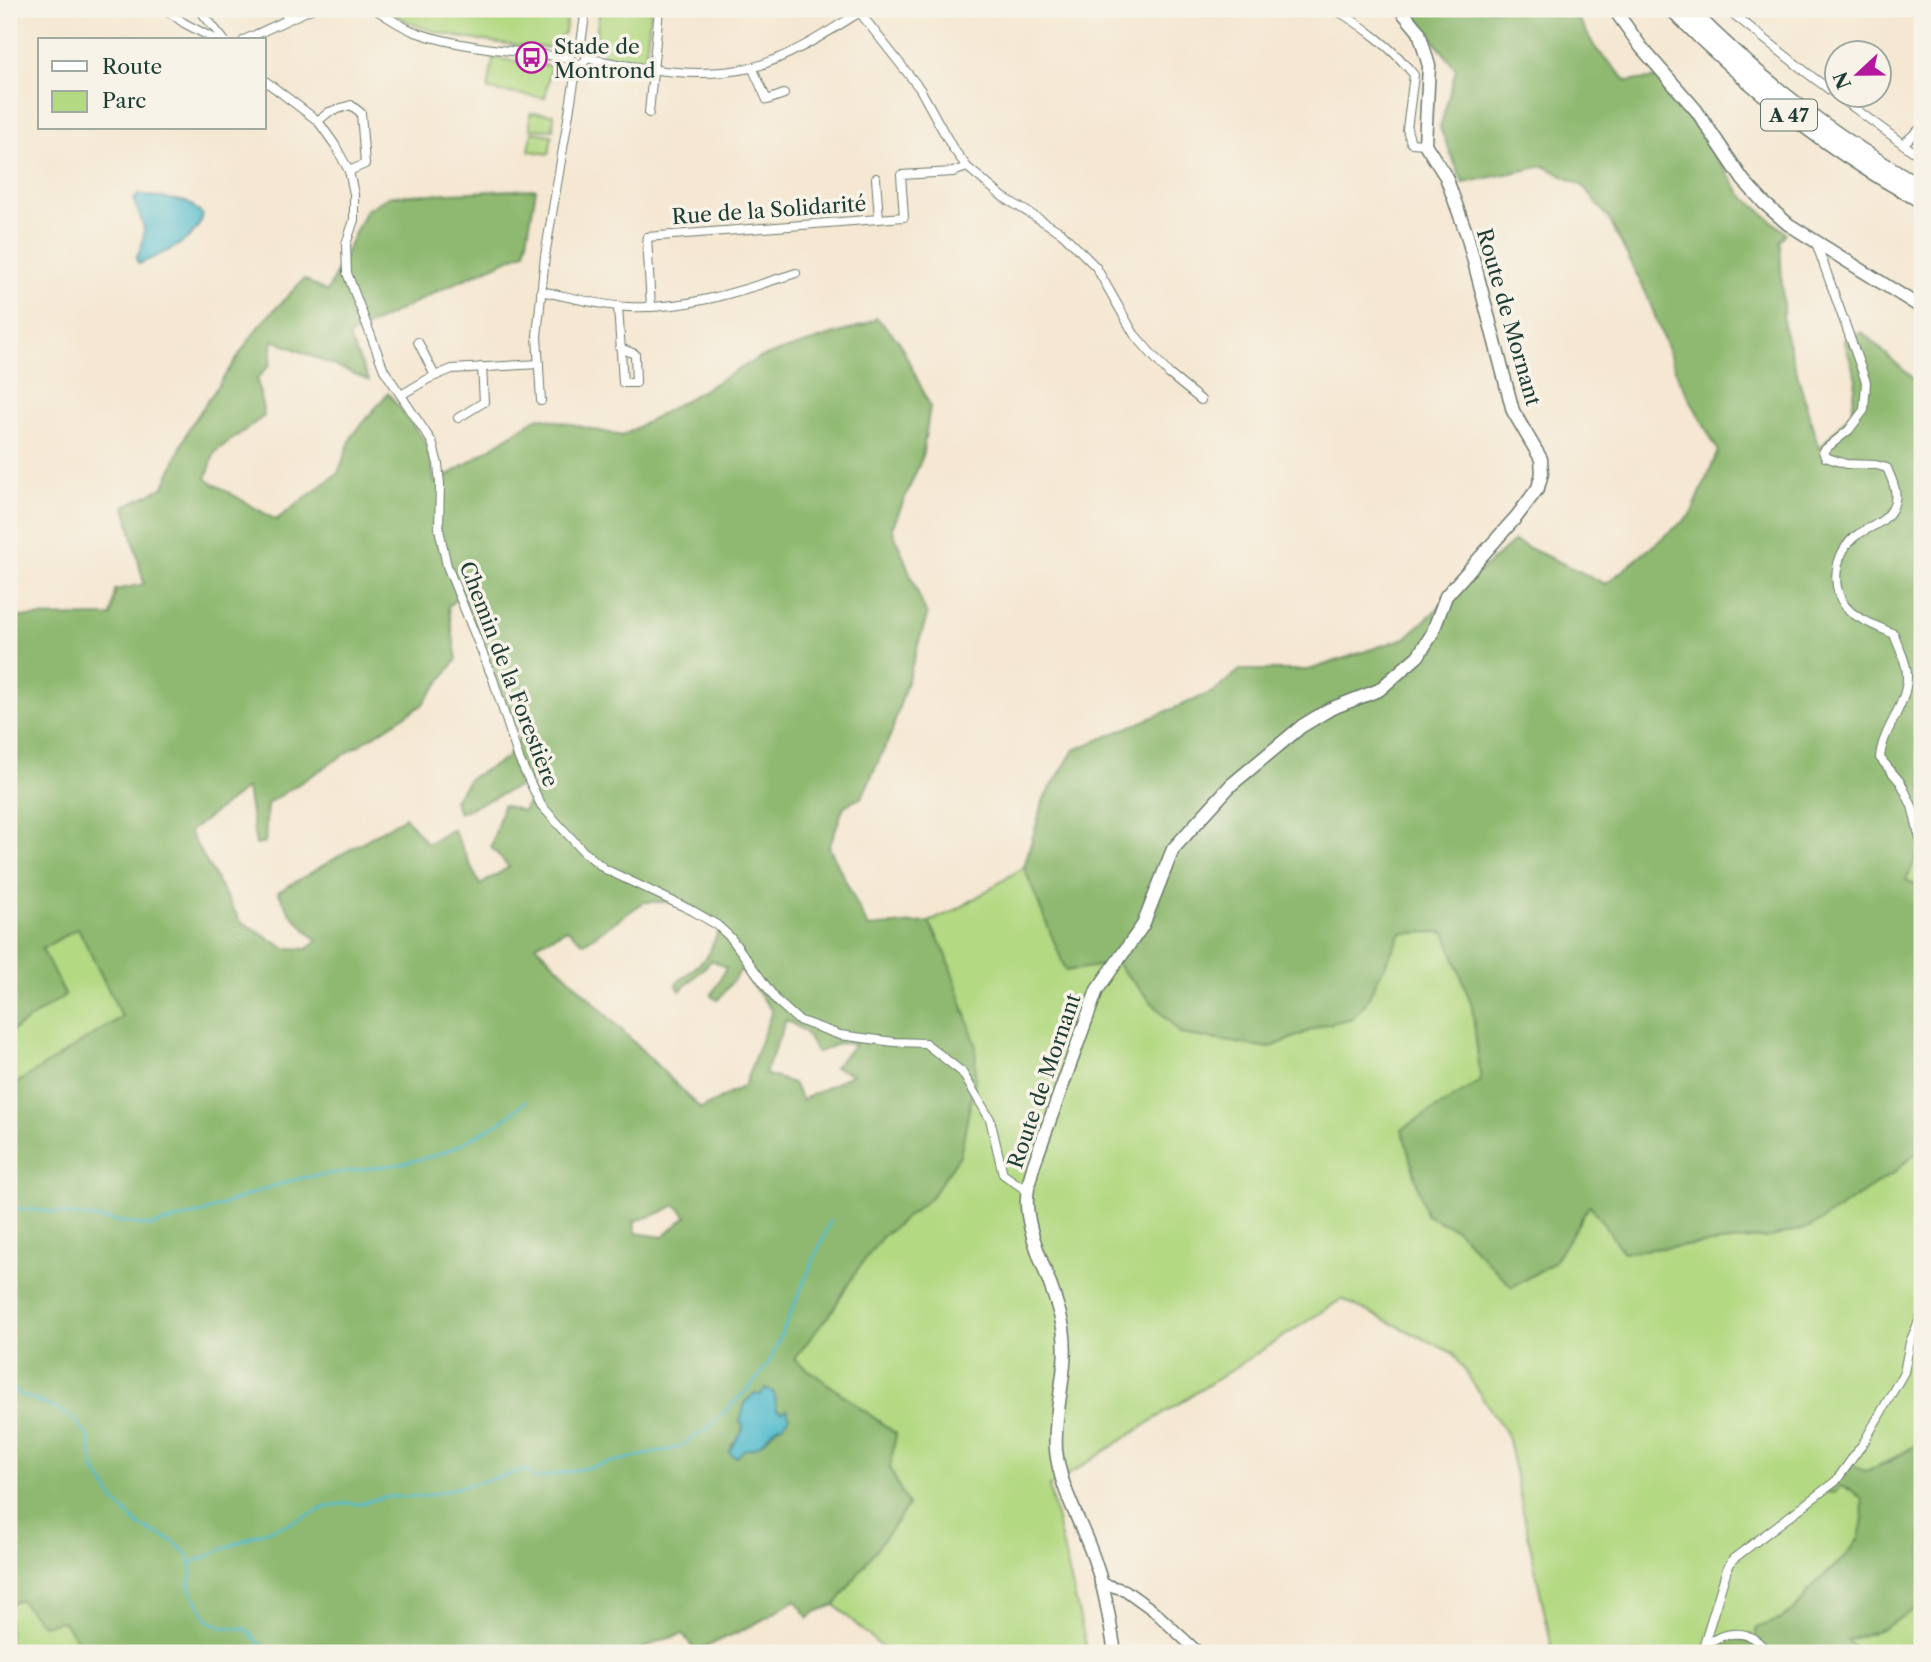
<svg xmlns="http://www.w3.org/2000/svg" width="1931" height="1662" font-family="'Libre Caslon Text',serif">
  <rect width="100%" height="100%" fill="#f7f3e8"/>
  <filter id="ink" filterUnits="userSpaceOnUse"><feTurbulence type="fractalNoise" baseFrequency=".0143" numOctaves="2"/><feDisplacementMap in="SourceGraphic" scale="14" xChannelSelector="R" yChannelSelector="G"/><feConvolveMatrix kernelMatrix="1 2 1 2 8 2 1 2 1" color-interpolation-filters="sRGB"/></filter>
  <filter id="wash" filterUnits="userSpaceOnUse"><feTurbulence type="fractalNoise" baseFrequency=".00686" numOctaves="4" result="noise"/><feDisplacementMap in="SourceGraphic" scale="28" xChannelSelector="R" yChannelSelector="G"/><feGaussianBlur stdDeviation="1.57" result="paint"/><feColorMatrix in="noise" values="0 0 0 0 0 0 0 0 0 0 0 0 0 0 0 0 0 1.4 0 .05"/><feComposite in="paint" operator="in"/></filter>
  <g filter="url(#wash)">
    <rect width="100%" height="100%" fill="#f5e7d1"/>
    <g fill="#b4d983" stroke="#6a8b5c" stroke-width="2">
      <path d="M387 9H568L565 32 550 48C500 43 428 40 387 9Z"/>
      <polygon points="600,9 651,9 645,62 604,55 596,35"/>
      <polygon points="493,58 551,66 545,98 488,90"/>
      <polygon points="530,113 554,114 553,130 530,129"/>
      <polygon points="532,132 552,135 549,154 529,151"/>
      <polygon points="1922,845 1922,888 1906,880"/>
      <path d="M1024 867 1066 971 1116 963 1181 1034 1269 1048 1323 1025 1352 1018 1365 1003 1401 933 1445 932 1472 1006 1481 1081 1426 1215 1456 1229 1512 1287 1553 1263 1590 1204 1623 1252 1770 1237 1811 1226 1894 1172 1922 1148V1300L1917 1307 1922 1313 1918 1338 1922 1329V1441C1896 1459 1867 1470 1840 1486L1851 1490 1863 1499C1863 1511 1864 1526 1860 1537 1850 1560 1820 1574 1808 1592 1801 1603 1794 1612 1782 1619 1774 1623 1765 1625 1756 1628V1644L1739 1638 1699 1653H1553L1507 1435 1453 1353 1342 1299 1049 1487 1088 1653H888L835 1605 908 1506 889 1468 896 1434 793 1359 832 1311 857 1270 882 1237 931 1197 946 954 929 922 958 909Z"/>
      <polygon points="78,927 122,1017 9,1088 9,1033 65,995 41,949"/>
      <polygon points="20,1600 63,1621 87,1653 9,1653 9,1605"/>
      <polygon points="1922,1605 1922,1653 1860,1653 1846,1641 1884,1628"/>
    </g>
    <g fill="#8fb971" stroke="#577b52" stroke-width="2" fill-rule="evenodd">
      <polygon points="1410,9 1573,9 1596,49 1627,81 1662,78 1742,195 1786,233 1780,241 1784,328 1819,449 1852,411 1856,379 1844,340 1862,332 1922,387 1922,845 1906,880 1922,888 1922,1148 1894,1172 1811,1227 1771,1237 1623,1252 1590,1205 1553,1263 1512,1287 1456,1229 1426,1215 1402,1129 1481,1081 1472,1006 1445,932 1401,933 1365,1004 1352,1018 1323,1025 1269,1048 1181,1034 1116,963 1066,971 1024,867 1044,799 1074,750 1213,692 1240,670 1309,670 1405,638 1514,541 1606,584 1691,515 1718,451 1678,377 1647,295 1609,219 1583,186 1544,166 1463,183 1440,128 1456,69"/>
      <path d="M536 189 525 252 440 290 348 336 369 380 273 340 270 364 257 379 264 416 215 452 206 479 276 520 338 473 352 436 388 393 427 444 435 484 539 417 622 436 759 358 864 325 877 318 899 341 930 406 922 458 892 528 927 616 891 734 862 797 844 806 829 847 868 927 929 922 946 954 976 1045 975 1080 960 1155 931 1197 882 1237 857 1270 832 1311 794 1359 896 1434 890 1468 908 1506 835 1605 815 1612 809 1618 795 1600C771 1616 747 1629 720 1640 711 1644 706 1649 695 1651L683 1634 659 1641 635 1653H87L63 1621 42 1625 20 1600 9 1605V1088L122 1017 78 928 42 949 65 995 9 1033V617L111 616 115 590 144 584 125 506 164 487 189 428 259 326 304 279 327 292 366 210 390 196ZM463 594 520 736 506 759 470 778 454 800 459 813 533 780 536 788 523 811 503 805 491 847 509 867 480 885 453 829 427 844 405 817 278 892 290 913 317 941 307 949 285 948 240 921 189 832 247 788 256 845 265 843 267 804 422 705 457 659 448 606ZM644 902H684L722 924 707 957 676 984 680 991 712 960 726 968 711 996 718 1000 741 970 772 1011 744 1086 701 1109 536 945 567 929 584 943ZM786 1020 804 1031 817 1053 839 1043 855 1044 834 1067 853 1074 802 1100 793 1083 765 1074ZM676 1205 687 1216 663 1237 636 1233 634 1221 655 1215ZM766 1389 775 1399 777 1410 782 1412 787 1410C777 1425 765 1450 744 1449L737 1456 731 1446C740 1439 745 1429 742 1418Z"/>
      <polygon points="1922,1441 1922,1605 1884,1628 1847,1640 1860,1653 1738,1653 1739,1649 1719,1647 1708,1653 1699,1653 1727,1634 1756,1644 1756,1628 1782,1619 1794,1610 1804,1600 1808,1591 1846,1556 1859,1538 1863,1519 1862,1499 1851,1490 1840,1486 1835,1493 1825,1492 1838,1474 1853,1466 1865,1471 1887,1463"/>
    </g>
    <g fill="#52bcce" stroke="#387c81" stroke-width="2">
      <path d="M139 194 188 202 203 215C197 241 162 254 139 264L136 259C149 234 145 226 133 200Z"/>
      <path d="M766 1389 774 1393 777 1410 782 1412 787 1410 789 1417 783 1425C769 1427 765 1450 745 1449L737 1457 733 1456 729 1452 743 1430V1425L740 1422 745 1402 754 1394 760 1395Z"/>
    </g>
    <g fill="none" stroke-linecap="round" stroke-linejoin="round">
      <g stroke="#52bcce" stroke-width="2.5">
        <polyline points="9,1209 29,1209 151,1226 202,1213 264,1189 301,1178 400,1164 433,1156 456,1147 499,1123 527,1101"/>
        <polyline points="9,1384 19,1394 58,1409 77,1422 89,1438 94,1468 116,1503 140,1526 173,1541 188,1554 192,1570 189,1583 191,1591 209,1621 224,1627 246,1629 269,1653"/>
        <polyline points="192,1563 255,1535 291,1523 329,1506 347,1503 360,1504 383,1497 425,1496 527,1470 535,1479 677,1448 706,1430 751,1386 769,1363 831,1220"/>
      </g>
    </g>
  </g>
  <g filter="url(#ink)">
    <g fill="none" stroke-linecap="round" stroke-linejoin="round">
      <defs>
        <g id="minor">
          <polyline points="165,9 184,23 216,40"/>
          <polyline points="199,9 224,40"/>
          <polyline points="281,9 289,19"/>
          <path d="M375 9C389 18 403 28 418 33 460 48 525 52 570 58"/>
          <polyline points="857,9 920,89 952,147 967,167 1003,197 1062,233 1096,267 1134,334 1169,374 1201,400"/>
          <path d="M1334 9C1362 25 1394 49 1414 75L1407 129 1411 143 1425 144"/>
          <polyline points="1727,9 1811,76 1922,158"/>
          <polyline points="1914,9 1922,15"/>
          <polyline points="244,40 311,9"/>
          <circle cx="578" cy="57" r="8"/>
          <polyline points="580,50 586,9"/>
          <path d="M586 58C640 68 695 80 750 68 787 59 828 32 860 12"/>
          <polyline points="752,67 767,100 784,94"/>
          <polyline points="264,80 318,121 335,145 349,171 354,194 354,220 346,244 347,273 384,370 432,442 438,464 440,484 439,529 447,566 493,679 519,759 541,805 583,851 605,869 693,911 717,925 731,938 777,1001 798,1020 840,1035 894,1042 925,1043 962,1072 990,1119 1003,1174 1027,1191"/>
          <polyline points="649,113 659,9"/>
          <polyline points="318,121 329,112 351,105 361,113 365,164 349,171"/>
          <polyline points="1903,144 1922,127"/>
          <polyline points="876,178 879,219"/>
          <path d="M1816 243 1866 382 1864 410 1849 430 1823 451 1825 457 1846 464 1876 465 1887 468C1893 483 1900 494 1892 509 1885 523 1869 527 1857 535 1834 551 1828 591 1850 611 1861 621 1881 628 1894 634 1898 647 1907 661 1907 675 1908 705 1882 729 1880 758L1901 783 1912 806 1922 847"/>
          <path d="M541 291C570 297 598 305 627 307 686 310 740 291 796 273"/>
          <polyline points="618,306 623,383 636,383 635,354 620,348"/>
          <polyline points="651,307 647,237 904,217 901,175 953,172 967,167"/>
          <polyline points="418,342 435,376"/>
          <polyline points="401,395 428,379 452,369 539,364"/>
          <polyline points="541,401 537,336 545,256 577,65"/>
          <polyline points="458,418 484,402 482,367"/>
          <polyline points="1704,1644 1727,1569 1733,1559 1836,1481 1864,1442 1904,1372 1910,1342 1922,1314"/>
          <path d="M1696 1653C1706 1641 1729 1630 1746 1635 1756 1638 1762 1646 1768 1653"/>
        </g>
        <polyline id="tertiary" points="1100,1583 1125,1590 1154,1611 1199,1653"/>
        <g id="secondary">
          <polyline points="1614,9 1641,47 1696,110 1743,180 1764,203 1788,224 1922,308"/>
          <path d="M1115 1653C1110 1624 1106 1593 1096 1565 1084 1526 1060 1491 1056 1450 1053 1409 1070 1368 1063 1328 1056 1288 1029 1243 1027 1206 1026 1191 1030 1178 1034 1164L1097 990 1143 925 1173 849 1231 785 1302 726 1330 709 1379 690 1418 656 1432 634 1446 596 1517 516 1538 488 1542 473 1541 459 1513 411 1467 235 1446 177 1425 144 1429 66 1419 32 1400 9"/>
        </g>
        <g id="motorway">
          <path d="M1672 9C1747 86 1828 150 1922 201"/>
          <path d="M1689 9C1760 81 1834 138 1922 187"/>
        </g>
      </defs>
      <use href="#minor" stroke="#6a786b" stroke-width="10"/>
      <use href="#tertiary" stroke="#6a786b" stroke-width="13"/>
      <use href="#secondary" stroke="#6a786b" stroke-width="15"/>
      <use href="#motorway" stroke="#6a786b" stroke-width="17"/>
      <use href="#minor" stroke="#fff" stroke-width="8"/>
      <use href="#tertiary" stroke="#fff" stroke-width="10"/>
      <use href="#secondary" stroke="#fff" stroke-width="12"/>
      <use href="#motorway" stroke="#fff" stroke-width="14"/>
    </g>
  </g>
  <defs>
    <symbol id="bus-ring" viewBox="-11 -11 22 22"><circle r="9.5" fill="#f7f3e8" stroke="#b5179e" stroke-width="1.5"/><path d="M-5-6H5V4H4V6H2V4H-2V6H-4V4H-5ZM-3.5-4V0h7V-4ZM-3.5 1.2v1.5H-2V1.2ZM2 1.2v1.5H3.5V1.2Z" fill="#b5179e"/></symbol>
  </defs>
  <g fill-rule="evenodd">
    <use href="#bus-ring" x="514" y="40" width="35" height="35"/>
  </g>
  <g text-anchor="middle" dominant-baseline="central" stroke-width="7" stroke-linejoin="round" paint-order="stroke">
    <rect fill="#f7f3e8" stroke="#60746a" stroke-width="2" x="1761" y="99.5" width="56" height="31" rx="5"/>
    <g font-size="19" font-weight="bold" fill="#1f3d34">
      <text x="1789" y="115">A 47</text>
    </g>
    <g font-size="21" fill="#1f3d34" stroke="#f7f3e8" text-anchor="start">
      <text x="554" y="46">Stade de<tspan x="554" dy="24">Montrond</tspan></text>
    </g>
    <g font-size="21" fill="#1f3d34" stroke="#f7f3e8">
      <text transform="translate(769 210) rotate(-4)">Rue de la Solidarité</text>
      <text transform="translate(1509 317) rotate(74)">Route de Mornant</text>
      <text transform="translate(509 674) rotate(69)">Chemin de la Forestière</text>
      <text transform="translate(1044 1081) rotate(-71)">Route de Mornant</text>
    </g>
  </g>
  <rect width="1931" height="1662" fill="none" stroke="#f7f3e8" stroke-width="35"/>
  <rect x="38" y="38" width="228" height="91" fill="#f7f3e8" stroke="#a1aaa0" stroke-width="2"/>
  <rect x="52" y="61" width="35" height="10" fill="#ffffff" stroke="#a1aaa0" stroke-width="2"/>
  <text x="102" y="74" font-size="21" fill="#1f3d34">Route</text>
  <rect x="52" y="91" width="35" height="21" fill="#b4d983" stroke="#a1aaa0" stroke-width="2"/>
  <text x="102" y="108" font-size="21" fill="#1f3d34">Parc</text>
  <g transform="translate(1858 74) rotate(248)"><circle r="33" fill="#f7f3e8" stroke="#a1aaa0" stroke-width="2"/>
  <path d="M0-5L12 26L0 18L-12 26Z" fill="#b5179e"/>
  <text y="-10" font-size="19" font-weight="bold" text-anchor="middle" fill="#1f3d34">N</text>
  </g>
</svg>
